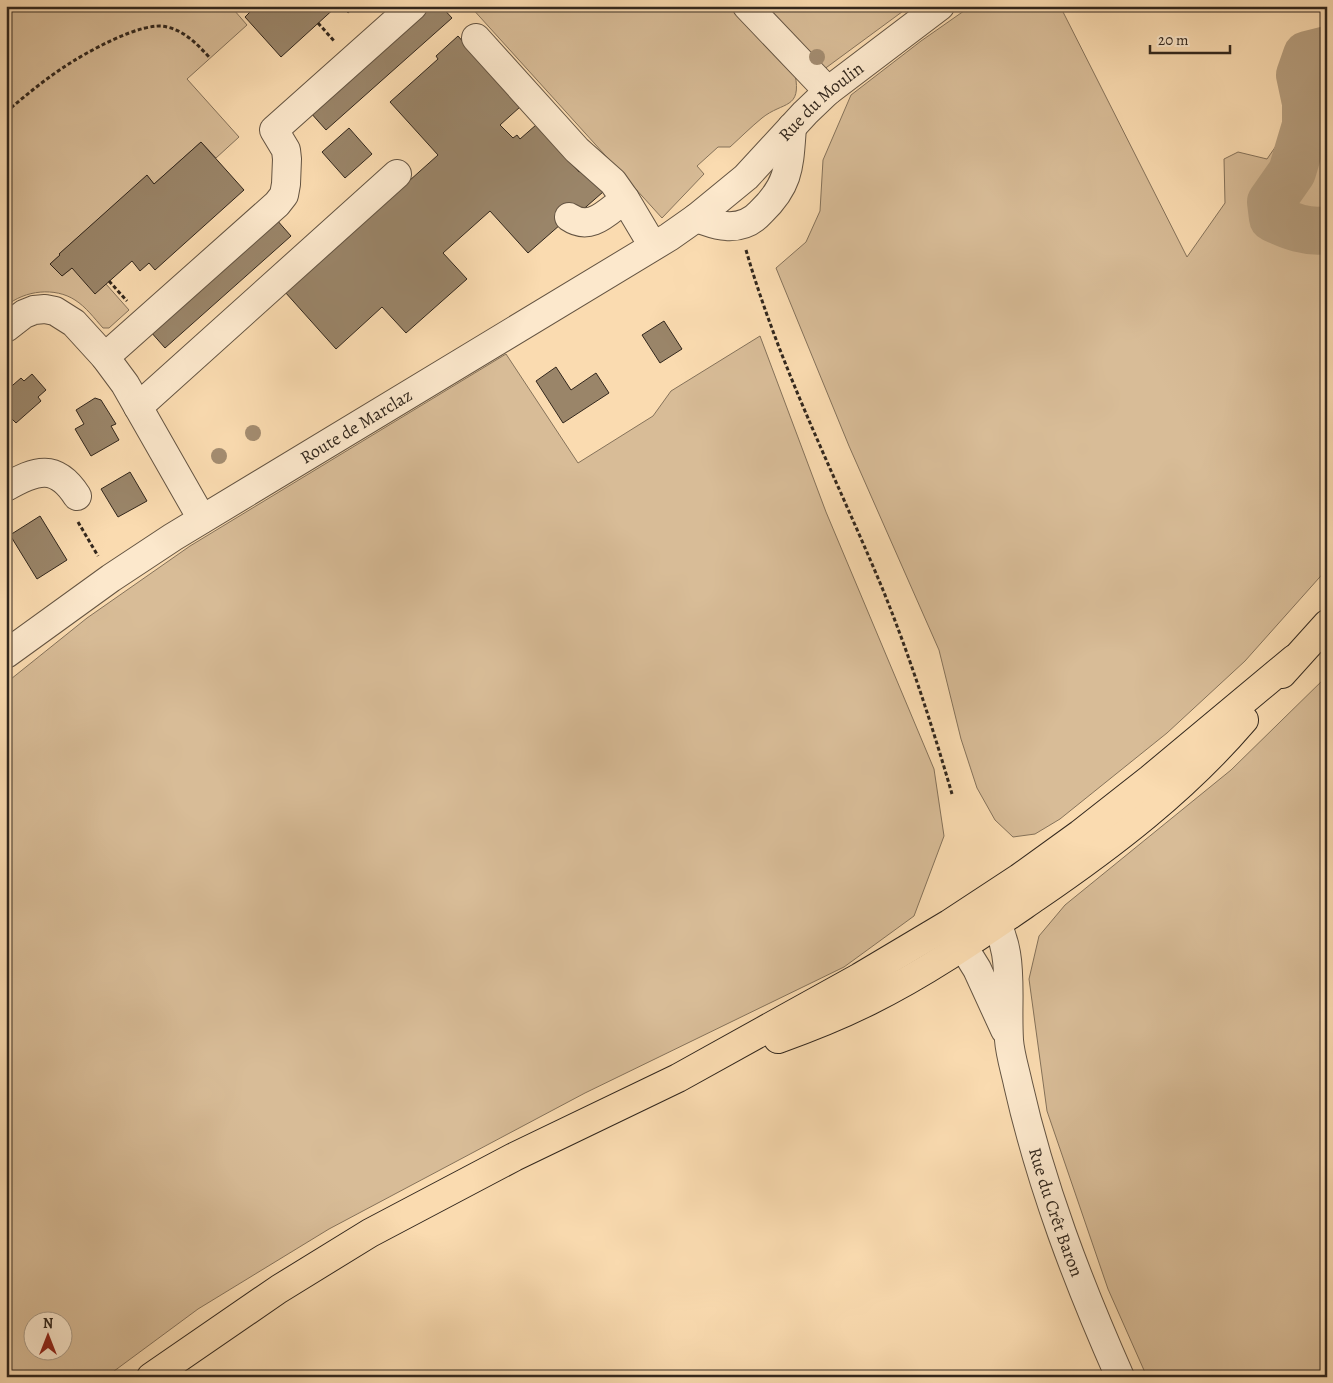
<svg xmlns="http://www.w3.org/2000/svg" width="1333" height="1383" font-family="Alegreya,serif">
  <rect width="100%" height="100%" fill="#fadbb0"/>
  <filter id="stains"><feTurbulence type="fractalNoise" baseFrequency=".004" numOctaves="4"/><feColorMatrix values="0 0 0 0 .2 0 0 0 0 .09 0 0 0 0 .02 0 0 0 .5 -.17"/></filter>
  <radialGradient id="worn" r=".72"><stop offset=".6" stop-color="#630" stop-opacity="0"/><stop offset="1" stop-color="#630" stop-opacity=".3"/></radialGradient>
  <g fill="#d8bc97" stroke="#85725a" fill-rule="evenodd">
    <path d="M6 6H239L234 10 247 25 187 79 239 137 216 158 201 142 154 184 147 176 59 254 60 255 51 263 62 276 72 268 106 284 129 310 109 328H103C94 318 86 307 75 300 55 287 25 290 6 306Z"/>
    <path d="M470 6H734L795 74C802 110 783 101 762 118 751 127 741 137 730 147H718L697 166 704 174 662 218Z"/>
    <polygon points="762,6 910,6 823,70"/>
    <polygon points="971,6 1060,6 1187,257 1225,203 1224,159 1238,152 1267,159 1296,117 1282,80 1293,47 1327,27 1327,569 1245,661 1167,733 1060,819 1035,834 1013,837 995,820 977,788 961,739 939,650 849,446 776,268 806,242 820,211 823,160 851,95 921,41"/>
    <path d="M760 336 826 512 934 769 944 836 914 916 844 967 585 1093 329 1229 198 1309 106 1377H6V683L87 618 190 546 506 354 578 463 653 416 671 391ZM32 1320H62V1350H32Z"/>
    <polygon points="1327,676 1327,1377 1147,1377 1108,1289 1047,1111 1029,979 1039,936 1065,905 1231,770"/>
  </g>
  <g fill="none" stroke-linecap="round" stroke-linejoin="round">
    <path stroke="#b69e7e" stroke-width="48" d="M1327 50 1307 55 1300 75 1306 103V125L1292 172 1271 202 1273 218C1290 226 1307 233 1327 230"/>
  </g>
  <g fill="#9a8569" stroke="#32271d">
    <polygon points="256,6 337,6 281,57 245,17"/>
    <polygon points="342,6 356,6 348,13"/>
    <polygon points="430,6 441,6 452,18 326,130 310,112"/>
    <polygon points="458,36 520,107 500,125 513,138 517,135 520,139 536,125 579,172 582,170 603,192 579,213 577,210 528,253 490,211 443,253 467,279 406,333 382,307 336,349 285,292 438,155 390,102 438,59 436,56"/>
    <polygon points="349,128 372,154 345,178 322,152"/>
    <polygon points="201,142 244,190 155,270 149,263 140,271 132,261 95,294 72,268 62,276 50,264 60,255 59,254 147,175 154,184"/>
    <polygon points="276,219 291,236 165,348 150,331"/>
    <polygon points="664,321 682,349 660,363 642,335"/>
    <polygon points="556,367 571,390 596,373 609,393 563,423 536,381"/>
    <polygon points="32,374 46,390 38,397 41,401 16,423 6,413 6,391 21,378 24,381"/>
    <polygon points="95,398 101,400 116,424 111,426 119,440 91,456 75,429 84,424 76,410"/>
    <polygon points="130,472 147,501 118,517 101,489"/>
    <polygon points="40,516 67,560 37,579 10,535"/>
  </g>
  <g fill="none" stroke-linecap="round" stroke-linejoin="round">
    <defs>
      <g id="minor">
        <polyline points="747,6 828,91"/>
        <polyline points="476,38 577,150 613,182 625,199"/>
        <path d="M569 217C591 232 607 212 625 199L653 246"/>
        <path d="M696 218C706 221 716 226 726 226 740 227 752 222 761 212 790 184 789 166 792 127"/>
        <polyline points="6,328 24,314 34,310 45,309 55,311 74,323 105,357 125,384 202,519"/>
        <polyline points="105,357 277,204 284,195 286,184 287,159 286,150 274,130 413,6"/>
        <polyline points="138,407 397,174"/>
        <path d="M6 487C36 470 56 463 77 496"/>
        <path id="s1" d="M6 654 111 578 173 537 669 237 696 218 746 177 805 113 828 91 940 6"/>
        <path id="s2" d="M986 904C1017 951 1006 987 1009 1040 1010 1054 1015 1070 1018 1084 1041 1186 1078 1282 1120 1377"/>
        <polyline points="951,927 977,969 1005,1030"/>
      </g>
      <g id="major">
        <polyline points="1282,674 1327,624"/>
        <path d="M778 1039C809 1028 839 1016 869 1001 928 972 982 934 1036 897 1112 845 1184 790 1244 720"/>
        <polyline points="151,1377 279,1289 370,1233 514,1157 678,1078 860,977 949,924 1019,878 1080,834 1150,779 1294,659"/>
      </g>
    </defs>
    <use href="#minor" stroke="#645442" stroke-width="30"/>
    <use href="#major" stroke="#32271d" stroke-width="30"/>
    <g stroke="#32271d" stroke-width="3" stroke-dasharray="4 2.5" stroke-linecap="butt">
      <polyline points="318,23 335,42"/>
      <path d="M6 112C25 96 44 80 64 67 85 53 143 20 167 27 185 31 198 45 210 58"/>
      <path d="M746 250C780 368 836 477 883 590 910 657 932 725 952 794"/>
      <polyline points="109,281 127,301"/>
      <polyline points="78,522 98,556"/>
    </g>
    <use href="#minor" stroke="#fce8cc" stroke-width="28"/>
    <use href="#major" stroke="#fadbb0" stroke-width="28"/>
  </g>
  <g fill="#a38c70">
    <circle cx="817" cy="57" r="8"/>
    <circle cx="253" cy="433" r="8"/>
    <circle cx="219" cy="456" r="8"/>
  </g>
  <g text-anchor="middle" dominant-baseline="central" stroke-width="4" stroke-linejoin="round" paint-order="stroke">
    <g font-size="18" fill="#32271d" stroke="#fce8cc">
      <text stroke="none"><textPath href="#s1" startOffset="988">Rue du Moulin</textPath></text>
      <text stroke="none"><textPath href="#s1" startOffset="418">Route de Marclaz</textPath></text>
      <text stroke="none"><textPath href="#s2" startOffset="319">Rue du Crêt Baron</textPath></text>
    </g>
  </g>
  <rect width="1333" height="1383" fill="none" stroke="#fadbb0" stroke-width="25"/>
  <rect x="8" y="8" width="1318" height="1368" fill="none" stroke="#32271d" stroke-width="2.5"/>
  <rect x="12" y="12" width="1308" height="1358" fill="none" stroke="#32271d"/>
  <g transform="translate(48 1336)"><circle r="24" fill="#fce8cc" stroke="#ab9b86"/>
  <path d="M0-4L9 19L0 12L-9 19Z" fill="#8f2418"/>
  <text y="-8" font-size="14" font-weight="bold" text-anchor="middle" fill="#32271d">N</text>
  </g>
  <path d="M1150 45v8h80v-8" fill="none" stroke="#32271d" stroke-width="2.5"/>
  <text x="1158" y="45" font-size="15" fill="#32271d" stroke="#fce8cc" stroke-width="4" paint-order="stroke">20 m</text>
  <rect width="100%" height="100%" filter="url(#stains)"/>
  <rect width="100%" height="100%" fill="url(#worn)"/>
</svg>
